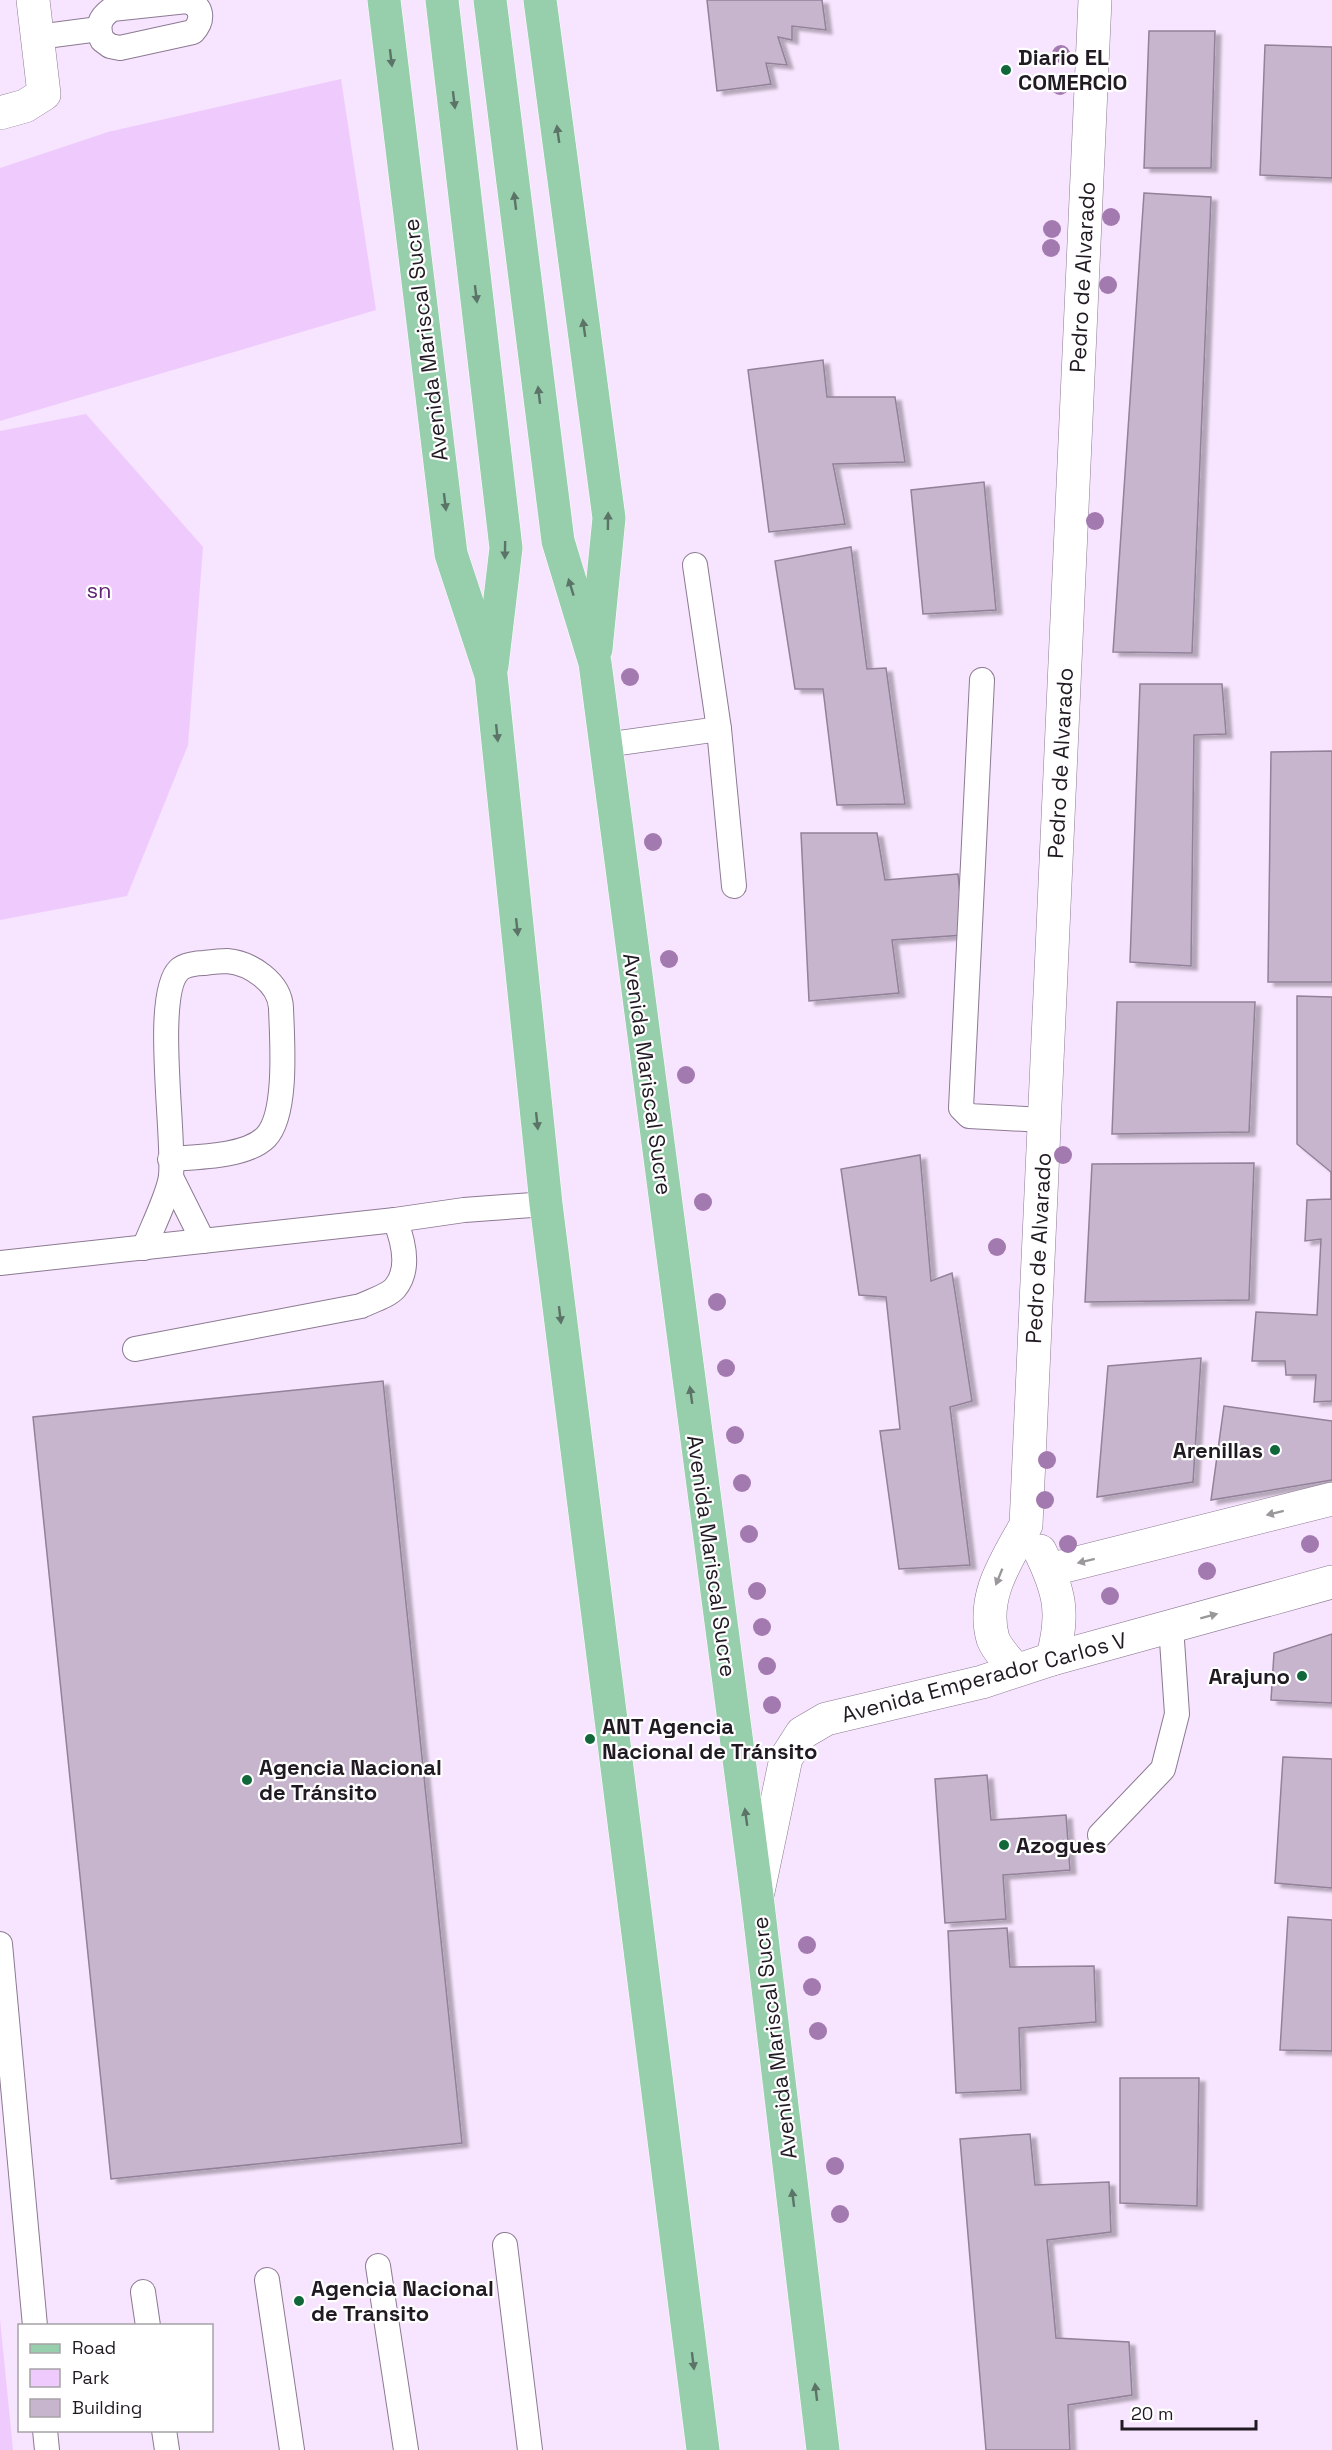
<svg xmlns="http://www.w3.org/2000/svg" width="1332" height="2450" font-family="'Space Grotesk',sans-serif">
  <defs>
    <filter id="shadow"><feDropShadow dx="6" dy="4" stdDeviation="1.5" flood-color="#0004"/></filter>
  </defs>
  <rect width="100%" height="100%" fill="#f7e4fe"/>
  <g fill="#eecbfc">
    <polygon points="341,79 376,310 0,421 0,168 108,132"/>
    <polygon points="86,414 203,547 188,745 127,896 0,920 0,431"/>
    <polygon points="0,2319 13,2450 0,2450"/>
  </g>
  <g fill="#c7b5ce" stroke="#928198" stroke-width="1.5" filter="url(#shadow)">
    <polygon points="707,0 822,0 826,30 792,26 792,40 778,37 787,65 766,63 771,84 717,91"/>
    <polygon points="1149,31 1215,31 1211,168 1144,168"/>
    <polygon points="1265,45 1332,47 1332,178 1260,175"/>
    <polygon points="1144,193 1211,197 1192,653 1113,652"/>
    <polygon points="823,360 827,397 895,397 905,462 833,464 845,524 769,532 748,370"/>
    <polygon points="984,482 996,610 923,614 911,490"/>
    <polygon points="851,547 867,669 886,668 905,804 837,805 823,689 795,689 775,561"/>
    <polygon points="1140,684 1222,684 1226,734 1194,735 1191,966 1130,962"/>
    <polygon points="1332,751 1332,982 1268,982 1271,752"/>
    <polygon points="801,833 877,833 885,880 958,874 964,935 892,940 899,993 809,1001"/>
    <polygon points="1297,996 1332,997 1332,1401 1314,1402 1316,1375 1286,1375 1285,1361 1252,1361 1256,1312 1317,1315 1321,1239 1305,1241 1307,1200 1331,1199 1331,1172 1297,1144"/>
    <polygon points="1117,1002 1255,1002 1249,1132 1112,1134"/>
    <polygon points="920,1155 931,1281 952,1273 972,1401 950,1407 970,1565 899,1569 880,1431 900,1429 886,1297 859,1295 841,1169"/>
    <polygon points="1254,1163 1249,1300 1085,1302 1092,1164"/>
    <polygon points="1201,1358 1193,1482 1097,1497 1108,1366"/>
    <polygon points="383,1381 462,2143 111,2179 33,1417"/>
    <polygon points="1224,1406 1332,1421 1332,1480 1211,1500"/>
    <polygon points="1332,1634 1332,1703 1271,1700 1274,1653"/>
    <polygon points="1283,1757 1332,1759 1332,1888 1275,1883"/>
    <polygon points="987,1775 991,1820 1066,1815 1070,1870 1003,1875 1006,1919 945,1923 935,1779"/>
    <polygon points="1288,1917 1332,1920 1332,2051 1280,2050"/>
    <polygon points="1007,1928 1010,1967 1094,1966 1096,2022 1019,2028 1021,2090 956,2093 948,1931"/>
    <polygon points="1120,2078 1199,2078 1197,2206 1120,2203"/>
    <polygon points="1030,2134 1035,2185 1109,2182 1111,2232 1047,2240 1056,2338 1129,2342 1132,2395 1068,2405 1070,2450 986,2450 960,2139"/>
  </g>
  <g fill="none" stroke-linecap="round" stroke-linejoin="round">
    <defs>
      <g id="service">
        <path d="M187 1C204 7 203 21 193 32L120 48 110 46 102 40C97 26 99 18 112 9Z"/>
        <polyline points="38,37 99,29"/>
        <polyline points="982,680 961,1108 969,1116 1044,1120"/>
        <polyline points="719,729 734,886"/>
        <polyline points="605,745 719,729 695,565"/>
        <polyline points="171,1177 203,1241"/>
        <path d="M144 1248C151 1230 169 1194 171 1176 175 1136 153 995 179 970 184 965 197 963 204 963 212 962 220 961 227 961 251 963 280 983 281 1008 282 1039 288 1114 266 1137 246 1157 197 1157 170 1159"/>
        <polyline points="0,1263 395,1220 464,1210 546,1204"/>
        <path d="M135 1349 361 1306C371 1301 388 1296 395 1288 411 1269 403 1240 395 1220"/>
        <polyline points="1100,1835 1163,1769 1177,1714 1171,1626"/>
        <polyline points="0,1944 35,2326"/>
        <polyline points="505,2245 530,2450"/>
        <polyline points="378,2266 406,2450"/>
        <polyline points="267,2280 292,2450"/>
        <polyline points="143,2292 148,2326"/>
        <polyline points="45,2430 47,2450"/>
        <polyline points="164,2430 167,2450"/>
      </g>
      <polyline id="minor" points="0,113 25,106 44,94 33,0"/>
      <g id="secondary">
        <path d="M1040 1551C1060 1592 1065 1615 1052 1659"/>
        <polyline points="1049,1570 1332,1499"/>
        <path d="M1015 1670C1009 1661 997 1650 993 1639 981 1597 1006 1561 1026 1525L1095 0"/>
        <polyline points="758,1892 786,1758 802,1733 826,1719 982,1682 1052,1659 1332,1582"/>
      </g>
      <g id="primary">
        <polyline points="384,0 451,554 491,675 546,1204 703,2450"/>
        <polyline points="442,0 506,548 492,666"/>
        <polyline points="490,0 558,541 595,663 757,1896 823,2450"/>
        <polyline points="540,0 609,518 596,649"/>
      </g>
    </defs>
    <use href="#service" stroke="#8c7a92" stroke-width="26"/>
    <use href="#minor" stroke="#8c7a92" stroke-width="34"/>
    <use href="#secondary" stroke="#8c7a92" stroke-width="34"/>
    <use href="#primary" stroke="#fff" stroke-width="34"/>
    <use href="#service" stroke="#fff" stroke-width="24"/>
    <use href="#minor" stroke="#fff" stroke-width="33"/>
    <use href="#secondary" stroke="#fff" stroke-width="33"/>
    <use href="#primary" stroke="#97ceac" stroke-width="33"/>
  </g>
  <g fill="#a37ab0">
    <circle cx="1061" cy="54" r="9"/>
    <circle cx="1060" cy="86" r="9"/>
    <circle cx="1111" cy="217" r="9"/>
    <circle cx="1052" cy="229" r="9"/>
    <circle cx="1051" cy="248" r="9"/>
    <circle cx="1108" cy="285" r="9"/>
    <circle cx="1095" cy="521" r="9"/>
    <circle cx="630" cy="677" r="9"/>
    <circle cx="653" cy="842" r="9"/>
    <circle cx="669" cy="959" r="9"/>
    <circle cx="686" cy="1075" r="9"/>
    <circle cx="1063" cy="1155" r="9"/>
    <circle cx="703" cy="1202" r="9"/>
    <circle cx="997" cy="1247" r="9"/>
    <circle cx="717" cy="1302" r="9"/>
    <circle cx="726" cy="1368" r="9"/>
    <circle cx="735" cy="1435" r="9"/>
    <circle cx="1047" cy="1460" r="9"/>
    <circle cx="742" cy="1483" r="9"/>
    <circle cx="1045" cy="1500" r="9"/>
    <circle cx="749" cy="1534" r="9"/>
    <circle cx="1068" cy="1544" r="9"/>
    <circle cx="1310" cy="1544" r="9"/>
    <circle cx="1207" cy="1571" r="9"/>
    <circle cx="757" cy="1591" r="9"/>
    <circle cx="1110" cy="1596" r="9"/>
    <circle cx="762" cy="1627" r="9"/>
    <circle cx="767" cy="1666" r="9"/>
    <circle cx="772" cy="1705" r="9"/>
    <circle cx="807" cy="1945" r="9"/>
    <circle cx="812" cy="1987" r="9"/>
    <circle cx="818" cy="2031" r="9"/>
    <circle cx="835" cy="2166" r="9"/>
    <circle cx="840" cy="2214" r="9"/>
  </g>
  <defs><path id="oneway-solid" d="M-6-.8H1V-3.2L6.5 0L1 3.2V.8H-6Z" transform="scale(1.5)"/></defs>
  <g fill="#5c7468">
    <use href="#oneway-solid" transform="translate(391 58) rotate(83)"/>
    <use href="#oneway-solid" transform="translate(454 100) rotate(83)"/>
    <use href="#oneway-solid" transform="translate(558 134) rotate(-98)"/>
    <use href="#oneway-solid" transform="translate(515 201) rotate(-97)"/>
    <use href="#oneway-solid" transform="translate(476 294) rotate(83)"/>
    <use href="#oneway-solid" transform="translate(584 328) rotate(-98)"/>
    <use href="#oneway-solid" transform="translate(539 395) rotate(-97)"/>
    <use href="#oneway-solid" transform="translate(445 502) rotate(83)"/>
    <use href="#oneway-solid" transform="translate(608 521) rotate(-89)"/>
    <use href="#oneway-solid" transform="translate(505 550) rotate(91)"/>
    <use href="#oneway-solid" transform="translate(571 587) rotate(-107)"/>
    <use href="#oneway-solid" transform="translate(497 733) rotate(84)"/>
    <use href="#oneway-solid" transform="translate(517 927) rotate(84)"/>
    <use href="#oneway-solid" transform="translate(537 1121) rotate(84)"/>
    <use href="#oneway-solid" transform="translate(560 1315) rotate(83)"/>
    <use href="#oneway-solid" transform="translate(691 1395) rotate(-98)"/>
    <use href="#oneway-solid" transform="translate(746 1817) rotate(-98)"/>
    <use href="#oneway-solid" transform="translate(793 2198) rotate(-97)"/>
    <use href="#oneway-solid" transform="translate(693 2361) rotate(83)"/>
    <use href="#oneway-solid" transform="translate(816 2392) rotate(-97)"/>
  </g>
  <g fill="#9b989c">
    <use href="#oneway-solid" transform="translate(1275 1513) rotate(166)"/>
    <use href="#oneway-solid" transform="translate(1086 1561) rotate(166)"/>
    <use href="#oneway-solid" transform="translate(999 1577) rotate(112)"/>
    <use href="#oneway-solid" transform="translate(1209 1616) rotate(-15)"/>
  </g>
  <g fill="#10683a" stroke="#fff" stroke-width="2">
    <circle cx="1006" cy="70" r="6"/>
    <circle cx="1275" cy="1450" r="6"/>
    <circle cx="1302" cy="1676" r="6"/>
    <circle cx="590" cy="1739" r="6"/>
    <circle cx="247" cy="1780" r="6"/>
    <circle cx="1004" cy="1845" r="6"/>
    <circle cx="299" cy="2301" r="6"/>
  </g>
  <g text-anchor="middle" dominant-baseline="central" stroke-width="4.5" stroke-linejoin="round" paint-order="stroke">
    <g font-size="22" font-weight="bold" fill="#211a23" stroke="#fff" text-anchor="start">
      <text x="1018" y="57">Diario EL<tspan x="1018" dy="25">COMERCIO</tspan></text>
      <text x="1263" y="1450" text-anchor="end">Arenillas</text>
      <text x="1290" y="1676" text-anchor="end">Arajuno</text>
      <text x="602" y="1726">ANT Agencia<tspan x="602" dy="25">Nacional de Tránsito</tspan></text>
      <text x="259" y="1767">Agencia Nacional<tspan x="259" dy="25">de Tránsito</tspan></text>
      <text x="1016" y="1845">Azogues</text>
      <text x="311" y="2288">Agencia Nacional<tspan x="311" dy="25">de Transito</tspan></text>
    </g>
    <g font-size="22" fill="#211a23" stroke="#fff">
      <text transform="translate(1082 277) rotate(-87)">Pedro de Alvarado</text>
      <text transform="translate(425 340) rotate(-97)">Avenida Mariscal Sucre</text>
      <text transform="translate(1060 763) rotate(-87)">Pedro de Alvarado</text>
      <text transform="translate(648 1074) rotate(82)">Avenida Mariscal Sucre</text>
      <text transform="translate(1038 1248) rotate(-87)">Pedro de Alvarado</text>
      <text transform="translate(712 1556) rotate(82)">Avenida Mariscal Sucre</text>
      <text transform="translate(984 1677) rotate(-15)">Avenida Emperador Carlos V</text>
      <text transform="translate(774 2038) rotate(-97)">Avenida Mariscal Sucre</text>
    </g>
    <g font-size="22" fill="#5e2471" stroke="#fff">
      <text x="99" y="590">sn</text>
    </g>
  </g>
  <rect x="18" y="2324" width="195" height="108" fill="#ffffff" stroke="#a6a3a7" stroke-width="1.5"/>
  <rect x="30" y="2344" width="30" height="9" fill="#97ceac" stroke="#a6a3a7" stroke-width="1.5"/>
  <text x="72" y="2354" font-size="18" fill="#211a23">Road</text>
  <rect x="30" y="2369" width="30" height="18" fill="#eecbfc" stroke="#a6a3a7" stroke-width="1.5"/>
  <text x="72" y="2384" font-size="18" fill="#211a23">Park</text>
  <rect x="30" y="2399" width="30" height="18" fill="#c7b5ce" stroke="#a6a3a7" stroke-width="1.5"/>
  <text x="72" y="2414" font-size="18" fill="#211a23">Building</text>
  <path d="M1122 2420v9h134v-9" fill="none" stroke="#211a23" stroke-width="3"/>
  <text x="1131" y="2420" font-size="18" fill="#211a23" stroke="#ffffff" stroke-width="4.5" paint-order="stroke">20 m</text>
</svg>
